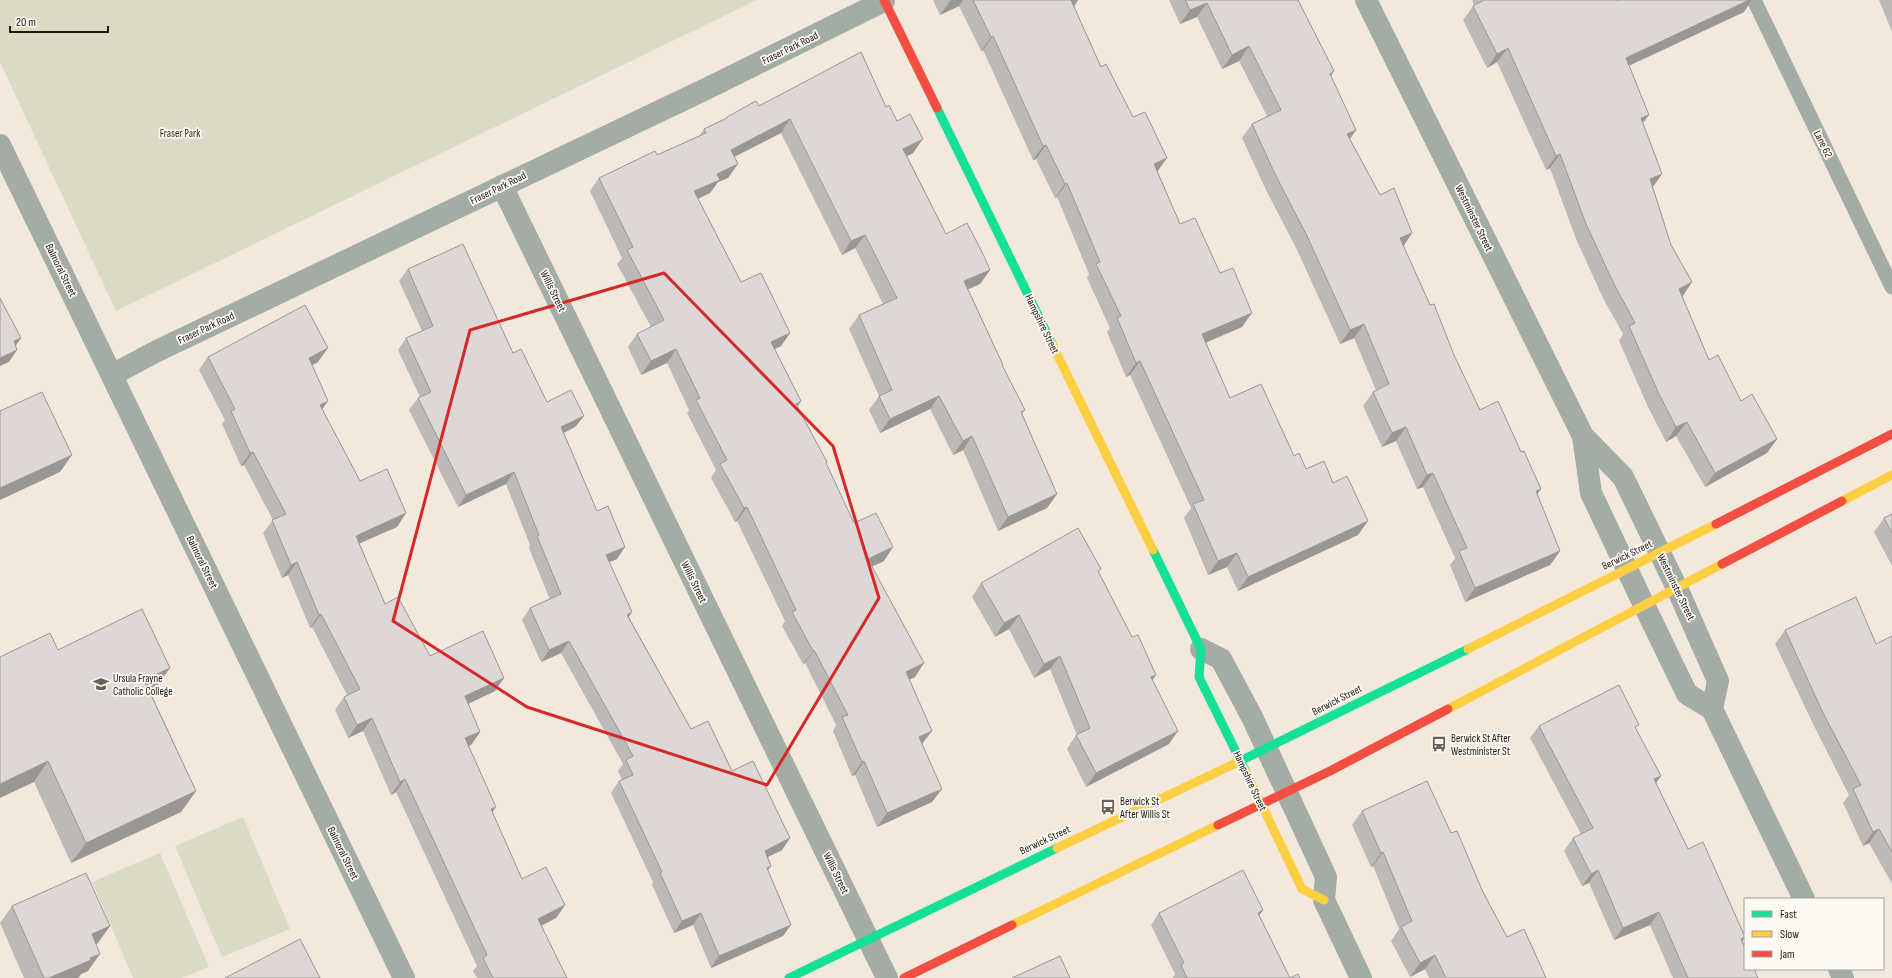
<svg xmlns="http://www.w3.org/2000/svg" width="1892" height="978" font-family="'Sofia Sans Condensed',sans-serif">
  <rect width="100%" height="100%" fill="#f2e9dc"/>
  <g fill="#dadbc4">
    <polygon points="0,0 757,0 116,311 0,62"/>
    <polygon points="243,817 290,929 222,957 175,846"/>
    <polygon points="160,853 209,967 182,978 133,978 92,882"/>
  </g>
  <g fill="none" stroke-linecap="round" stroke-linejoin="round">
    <polyline stroke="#a3ada5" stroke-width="15" points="1754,0 1892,287"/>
    <g stroke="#a3ada5" stroke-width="22">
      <polyline points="1366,0 1583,436 1623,477 1677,588 1718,681 1712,709"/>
      <polyline points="0,145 404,978"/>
      <polyline points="502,186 887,978"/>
      <polyline points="112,375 157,351 708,88 884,1"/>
      <polyline points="1583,436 1591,493 1644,605 1687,694 1712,709 1804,899"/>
      <polyline points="1201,649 1221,659 1252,717 1326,877 1324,900 1361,978"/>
      <polyline points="1839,969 1843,978"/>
    </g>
    <g stroke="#16e098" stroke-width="9">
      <polyline points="937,108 1052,344"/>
      <polyline points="1153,550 1201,649 1199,677 1246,772"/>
      <polyline points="1234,764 1468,649"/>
      <polyline points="789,978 1057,848"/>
    </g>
    <g stroke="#ffcf43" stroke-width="9">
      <polyline points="1052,344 1153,550"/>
      <polyline points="1842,501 1892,475"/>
      <polyline points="1468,649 1716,524"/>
      <polyline points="1448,709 1722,564"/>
      <polyline points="1246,772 1302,889 1324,900"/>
      <polyline points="1057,848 1234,764"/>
      <polyline points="1012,925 1218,825"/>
    </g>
    <g stroke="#f24e42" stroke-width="9">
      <polyline points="884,0 937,108"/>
      <polyline points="1716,524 1892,434"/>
      <polyline points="1722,564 1842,501"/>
      <polyline points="1218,825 1330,771 1448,709"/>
      <polyline points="904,978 1012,925"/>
    </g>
  </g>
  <g fill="#beb9b9">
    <polygon points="933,0 1078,0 1074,7 1101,67 1157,171 1180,224 1242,327 1206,343 1230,398 1294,456 1306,469 1333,483 1358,535 1238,591 1227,567 1208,575 1184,518 1191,508 1130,375 1126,377 1107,332 1110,328 1087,278 1089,274 1057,197 1055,198 1036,159 1033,160 983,50 981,51 959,6 940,15"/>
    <polygon points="1169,0 1298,0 1331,76 1356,130 1350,139 1380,195 1412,233 1403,246 1430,305 1480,410 1521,452 1541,489 1537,494 1560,551 1550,565 1465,602 1450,565 1455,558 1423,487 1417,489 1396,441 1382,447 1363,406 1373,392 1376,390 1354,338 1340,344 1297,250 1266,190 1242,138 1252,124 1267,116 1239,61 1222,69 1197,17 1180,24"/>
    <polygon points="1472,0 1618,0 1618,1 1744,12 1629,66 1643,123 1662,174 1653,187 1671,245 1692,282 1682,297 1709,360 1741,401 1777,439 1767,453 1705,487 1676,436 1666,442 1648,407 1619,341 1623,334 1603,298 1576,239 1550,168 1546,170 1497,62 1487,68 1463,20 1473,6 1474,5"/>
    <polygon points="1879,0 1892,0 1892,32"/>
    <polygon points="759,106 886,107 913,153 907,156 946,234 990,270 980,284 968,289 1003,365 1002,366 1025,410 1022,414 1057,494 1047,508 998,531 963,450 953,455 930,409 880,433 869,410 879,396 849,329 859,315 883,304 855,248 842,255 781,133 734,157 728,178 718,182 710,193 698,199 741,282 790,333 781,346 774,349 797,406 854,523 884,561 872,566 915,677 909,680 922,744 932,802 877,827 855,775 852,776 833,731 836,725 805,663 803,664 782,626 785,621 737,521 735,522 711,478 716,470 687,413 689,410 667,363 641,375 628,347 637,334 651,327 617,264 622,258 590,191 599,178 657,155 699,136 704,129 725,119 727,117"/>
    <polygon points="408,269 513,353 547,402 584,416 575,427 564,433 617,559 609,562 632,612 629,617 691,729 732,771 790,838 782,850 767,857 768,871 783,936 711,968 693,925 674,933 652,885 653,882 611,793 619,781 622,780 618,771 623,764 561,653 541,662 522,620 530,608 550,600 529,548 530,545 506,484 458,507 409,410 418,398 420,397 398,350 406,338 422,331 399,281"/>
    <polygon points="208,357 318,362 312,365 322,409 360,481 397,527 359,543 385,604 430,656 495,691 468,704 480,732 471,745 469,746 492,813 522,879 565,905 556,918 541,926 567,978 477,978 473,971 477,966 396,792 391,795 363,731 348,738 335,710 344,697 347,695 312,627 310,628 288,575 282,578 263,533 273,520 244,465 241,466 222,424 225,420 199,370"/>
    <polygon points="1892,514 1892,566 1874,532 1884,518"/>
    <polygon points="1098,572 1152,680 1169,744 1086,787 1067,749 1076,735 1077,735 1050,669 1034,678 1009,629 995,637 972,597 981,583"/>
    <polygon points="1785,630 1876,644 1892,636 1892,884 1869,843 1863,846 1843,803 1849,795 1814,726 1775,644"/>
    <polygon points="58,650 155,689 150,691 196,791 181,812 71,863 34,782"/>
    <polygon points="1539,726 1636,729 1656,783 1688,849 1745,937 1742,942 1758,978 1673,978 1650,925 1614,940 1589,883 1582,886 1564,851 1573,838 1581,834 1530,738"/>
    <polygon points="1362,811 1451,833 1507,937 1546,978 1429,978 1425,969 1410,977 1391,941 1399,929 1373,866 1371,867 1352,825"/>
    <polygon points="12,906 98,943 96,944 88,971 81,974 79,977 77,978 24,978 0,923"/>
    <polygon points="1159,913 1259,915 1290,978 1300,978 1173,978 1173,977 1175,974 1151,925"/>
  </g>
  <g fill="#9b9696">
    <polygon points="952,0 963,0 959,6 940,15 950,1"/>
    <polygon points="1070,0 1078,0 1073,8"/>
    <polygon points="1749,0 1752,0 1744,12 1615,72 1626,58"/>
    <polygon points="1207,3 1197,17 1180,24 1190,10"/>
    <polygon points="993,36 983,50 981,51 991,37"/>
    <polygon points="1249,46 1239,61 1222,69 1232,55"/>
    <polygon points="1508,48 1497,62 1487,68 1497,54"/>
    <polygon points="1334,71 1325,85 1330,74"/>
    <polygon points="1649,115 1638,129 1641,118"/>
    <polygon points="790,119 781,133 722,163 731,150"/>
    <polygon points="1356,130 1346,144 1347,134"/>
    <polygon points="923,139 913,153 894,163 903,149"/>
    <polygon points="1046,145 1036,159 1033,160 1043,146"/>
    <polygon points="1560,154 1550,168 1546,170 1556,156"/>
    <polygon points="1167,158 1157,172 1154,164"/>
    <polygon points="738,164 728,178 718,182 710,193 684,205 694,191 717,174"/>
    <polygon points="1662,174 1652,188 1650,179"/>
    <polygon points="1067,183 1057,197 1055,198 1065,184"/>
    <polygon points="1412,233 1403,247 1400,238"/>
    <polygon points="865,235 855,248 842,255 851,241"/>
    <polygon points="990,270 980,284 955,295 964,281"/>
    <polygon points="1692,282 1682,297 1679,289"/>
    <polygon points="1252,313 1242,327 1192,348 1202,334"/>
    <polygon points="1364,324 1354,338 1340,344 1350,330"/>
    <polygon points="790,333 781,346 761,356 771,342"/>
    <polygon points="21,338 13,350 14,341"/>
    <polygon points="328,348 318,362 300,371 309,358"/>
    <polygon points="676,349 667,363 641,375 651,361"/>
    <polygon points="17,350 9,362 0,366 0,358"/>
    <polygon points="1140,361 1130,375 1126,377 1136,363"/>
    <polygon points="939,396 930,409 880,433 890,419"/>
    <polygon points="328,401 319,414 320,405"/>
    <polygon points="801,401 792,415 796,404"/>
    <polygon points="584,416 575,427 553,438 561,427"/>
    <polygon points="1687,422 1676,436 1666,442 1676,427"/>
    <polygon points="1406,427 1396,441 1382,447 1392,433"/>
    <polygon points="972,436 963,450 953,455 963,441"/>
    <polygon points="1777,439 1767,453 1705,487 1715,473"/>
    <polygon points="253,452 244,465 241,466 250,453"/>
    <polygon points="72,455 60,472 0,500 0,488"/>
    <polygon points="514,472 506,484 458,507 466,495"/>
    <polygon points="1433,473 1423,487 1417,489 1427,475"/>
    <polygon points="1541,489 1531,503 1536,491"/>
    <polygon points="1057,494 1047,508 998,531 1008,517"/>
    <polygon points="747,507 737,521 735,522 744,508"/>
    <polygon points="406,513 397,527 347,549 356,536"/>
    <polygon points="1368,521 1358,535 1238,591 1248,577"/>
    <polygon points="625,547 617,559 598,567 606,555"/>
    <polygon points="893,547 884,561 859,573 868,559"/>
    <polygon points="1560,551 1550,565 1465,602 1475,588"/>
    <polygon points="1237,553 1227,567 1208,575 1218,561"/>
    <polygon points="297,562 288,575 282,578 291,565"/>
    <polygon points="632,612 624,624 627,615"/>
    <polygon points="321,614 312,627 310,628 319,615"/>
    <polygon points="1019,615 1009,629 995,637 1004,623"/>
    <polygon points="569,641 561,653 541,662 549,650"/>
    <polygon points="814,650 805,663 803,664 813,651"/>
    <polygon points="1060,656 1050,669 1034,678 1044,664"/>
    <polygon points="924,663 915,677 897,686 906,672"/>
    <polygon points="170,668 155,689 130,701 144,680"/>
    <polygon points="1156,675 1146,689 1151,677"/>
    <polygon points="504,678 495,691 455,710 465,696"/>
    <polygon points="372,718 363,731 348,738 357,725"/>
    <polygon points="932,731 922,744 919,737"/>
    <polygon points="1178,731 1169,744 1086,787 1096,773"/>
    <polygon points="480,732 471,745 456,751 465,738"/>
    <polygon points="48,761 34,782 0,798 0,784"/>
    <polygon points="864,761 855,775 852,776 862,762"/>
    <polygon points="1661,776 1652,789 1654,779"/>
    <polygon points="405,779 396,792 391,795 400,782"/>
    <polygon points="942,789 932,802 877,827 887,813"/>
    <polygon points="196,791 181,812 71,863 86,843"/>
    <polygon points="496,807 487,820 491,809"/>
    <polygon points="1879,829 1869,843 1863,846 1873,832"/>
    <polygon points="790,838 782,850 756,863 765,851"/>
    <polygon points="1383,852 1373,866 1371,867 1381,853"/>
    <polygon points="771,866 763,878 767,868"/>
    <polygon points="1598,870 1589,883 1582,886 1591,874"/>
    <polygon points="565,905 556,918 529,932 538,919"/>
    <polygon points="1263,910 1255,922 1258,913"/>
    <polygon points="1659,912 1650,925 1614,940 1623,928"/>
    <polygon points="701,913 693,925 674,933 682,921"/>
    <polygon points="791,925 783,936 711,968 719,956"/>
    <polygon points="110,926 98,943 80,952 92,934"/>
    <polygon points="1745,937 1736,950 1741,939"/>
    <polygon points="100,954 88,971 81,974 79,977 77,978 49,978 90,958"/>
    <polygon points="1435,955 1425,969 1410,977 1420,963"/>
  </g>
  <g fill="#ddd7d7" stroke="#9b9696">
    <polygon points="973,0 1071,0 1101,67 1106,64 1133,117 1145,112 1167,158 1154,164 1180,224 1195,218 1220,273 1233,268 1252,313 1202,334 1230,398 1261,384 1294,456 1299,453 1306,469 1324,461 1333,483 1347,476 1368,521 1248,577 1237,553 1218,561 1193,504 1204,500 1140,361 1136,363 1117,318 1121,316 1096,264 1100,262 1067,183 1065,184 1046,145 1043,146 993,36 991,37"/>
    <polygon points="1185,0 1298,0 1334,71 1330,74 1356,130 1347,134 1380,195 1394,188 1412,233 1400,238 1430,305 1434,304 1454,355 1480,410 1498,401 1521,452 1524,451 1541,489 1536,491 1560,551 1475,588 1459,551 1467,548 1433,473 1427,475 1406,427 1392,433 1373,392 1389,384 1364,324 1350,330 1307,236 1276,176 1252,124 1281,110 1249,46 1232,55 1207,3 1190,10"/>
    <polygon points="1484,0 1618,0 1618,1 1619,0 1749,0 1626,58 1649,115 1641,118 1662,174 1650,179 1671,245 1692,282 1679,289 1709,360 1718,355 1741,401 1752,394 1777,439 1715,473 1687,422 1676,427 1658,392 1629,326 1635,323 1614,284 1586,224 1560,154 1556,156 1508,48 1497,54 1473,6"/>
    <polygon points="861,52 886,107 889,105 897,121 910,114 923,139 903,149 946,234 967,223 984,256 990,270 964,281 1003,365 1002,365 1025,410 1021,412 1057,494 1008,517 972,436 963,441 939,396 890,419 879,396 892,390 859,315 897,298 865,235 851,241 790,119 731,150 738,164 717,174 720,180 694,191 741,282 761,273 790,333 771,342 801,401 796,404 827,462 826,463 854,523 876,513 893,547 868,559 924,663 906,672 932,731 919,737 942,789 887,813 864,761 862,762 842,717 848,715 814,650 813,651 792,612 796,610 747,507 744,508 720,464 727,460 696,400 700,398 676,349 651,361 637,334 664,320 627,250 633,247 599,178 655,151 657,155 706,133 704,129 727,118 727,117 756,101 759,106"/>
    <polygon points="463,244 513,353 521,349 547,402 571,390 584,416 561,427 597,511 608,506 625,547 606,555 632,612 627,615 691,729 708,721 732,771 753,761 790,838 765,851 771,866 767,868 791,925 719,956 701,913 682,921 660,873 662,872 619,781 633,775 626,760 633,756 569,641 549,650 530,608 561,594 537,536 539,535 514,472 466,495 418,398 431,392 406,338 433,326 408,269"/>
    <polygon points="0,298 21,338 14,341 17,350 0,358"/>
    <polygon points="305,305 328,348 309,358 328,401 320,405 360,481 387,469 406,513 356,536 385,604 398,597 430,656 483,631 504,678 465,696 480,732 465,738 496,807 491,809 522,879 546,867 565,905 538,919 567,978 493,978 483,958 487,955 405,779 400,782 372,718 357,725 344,697 360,689 321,614 319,615 297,562 291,565 272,520 286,514 253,452 250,453 231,411 235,409 208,357"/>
    <polygon points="42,392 72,455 0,488 0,411"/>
    <polygon points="1892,514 1892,533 1884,518"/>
    <polygon points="1078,528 1101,569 1098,571 1132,637 1138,635 1156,675 1151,677 1178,731 1096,773 1076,735 1090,728 1060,656 1044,664 1019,615 1004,623 981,583"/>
    <polygon points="1856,597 1876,644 1892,636 1892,852 1879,829 1873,832 1853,789 1861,785 1823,713 1785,630"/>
    <polygon points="142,609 170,668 144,680 196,791 86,843 48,761 0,784 0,657 50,633 58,650"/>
    <polygon points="1619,685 1639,725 1635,727 1661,776 1654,779 1688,849 1703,842 1745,937 1741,939 1745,949 1745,969 1754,969 1758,978 1688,978 1659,912 1623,928 1598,870 1591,874 1573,838 1593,828 1539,726"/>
    <polygon points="1427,781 1451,833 1457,831 1483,892 1507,937 1524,929 1546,978 1446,978 1435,955 1420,963 1401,927 1412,921 1383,852 1381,853 1362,811"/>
    <polygon points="1243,870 1263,910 1258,913 1290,978 1298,974 1300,978 1187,978 1181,965 1184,963 1159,913"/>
    <polygon points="86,873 110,926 92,934 100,954 90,958 91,960 49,978 44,978 12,906"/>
    <polygon points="300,939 320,978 225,978"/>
    <polygon points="1060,956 1070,978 1012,978"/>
  </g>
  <path fill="none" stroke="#d62828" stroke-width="3" stroke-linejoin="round" d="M664 273 833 446 879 598 767 785 527 707 393 621 470 330Z"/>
  <defs>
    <symbol id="school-bare" viewBox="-9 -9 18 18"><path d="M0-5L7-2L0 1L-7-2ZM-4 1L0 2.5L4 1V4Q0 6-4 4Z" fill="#696258" stroke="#fdf9f5" stroke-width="2.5" paint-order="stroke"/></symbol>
    <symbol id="bus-bare" viewBox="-9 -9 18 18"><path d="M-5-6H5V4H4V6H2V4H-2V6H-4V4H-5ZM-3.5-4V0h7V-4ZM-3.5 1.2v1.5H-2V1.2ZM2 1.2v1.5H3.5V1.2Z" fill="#696258" stroke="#fdf9f5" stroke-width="2.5" paint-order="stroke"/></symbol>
  </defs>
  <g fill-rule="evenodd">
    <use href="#school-bare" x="90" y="673" width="22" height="22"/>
    <use href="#bus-bare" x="1428" y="733" width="22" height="22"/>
    <use href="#bus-bare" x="1097" y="796" width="22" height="22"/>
  </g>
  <g text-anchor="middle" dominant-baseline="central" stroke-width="3.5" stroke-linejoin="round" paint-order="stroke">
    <g font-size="11" fill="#1f1911" stroke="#fdf9f5">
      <text transform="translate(790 48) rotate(-26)">Fraser Park Road</text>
      <text transform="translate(1823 144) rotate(64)">Lane 62</text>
      <text transform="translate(498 188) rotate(-26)">Fraser Park Road</text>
      <text transform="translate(1474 218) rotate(64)">Westminster Street</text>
      <text transform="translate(61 270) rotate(64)">Balmoral Street</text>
      <text transform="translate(553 291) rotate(64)">Willis Street</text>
      <text transform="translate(1042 324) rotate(64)">Hampshire Street</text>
      <text transform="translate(206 328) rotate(-25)">Fraser Park Road</text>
      <text transform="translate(1627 555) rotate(-26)">Berwick Street</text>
      <text transform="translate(202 562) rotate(64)">Balmoral Street</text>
      <text transform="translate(694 582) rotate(64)">Willis Street</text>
      <text transform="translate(1676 587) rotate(64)">Westminster Street</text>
      <text transform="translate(1337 700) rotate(-27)">Berwick Street</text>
      <text transform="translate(1250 781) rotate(65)">Hampshire Street</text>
      <text transform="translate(1045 840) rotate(-25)">Berwick Street</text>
      <text transform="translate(343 853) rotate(64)">Balmoral Street</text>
      <text transform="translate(836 873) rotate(64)">Willis Street</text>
    </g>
    <g font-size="11" fill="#2c3608" stroke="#fdf9f5">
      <text x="180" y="133">Fraser Park</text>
    </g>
    <g font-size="11" fill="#1f1911" stroke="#fdf9f5" text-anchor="start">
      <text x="113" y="678">Ursula Frayne<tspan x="113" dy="13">Catholic College</tspan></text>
      <text x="1451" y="738">Berwick St After<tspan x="1451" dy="13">Westminister St</tspan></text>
      <text x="1120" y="801">Berwick St<tspan x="1120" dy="13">After Willis St</tspan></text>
    </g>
  </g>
  <rect x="1744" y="898" width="140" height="72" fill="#fdf9f5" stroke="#a49f9a"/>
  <rect x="1752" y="911" width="20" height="6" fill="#16e098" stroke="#a49f9a"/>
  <text x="1780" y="918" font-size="12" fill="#1f1911">Fast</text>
  <rect x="1752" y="931" width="20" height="6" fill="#ffcf43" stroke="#a49f9a"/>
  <text x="1780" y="938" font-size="12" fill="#1f1911">Slow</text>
  <rect x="1752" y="951" width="20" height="6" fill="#f24e42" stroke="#a49f9a"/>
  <text x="1780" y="958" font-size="12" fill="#1f1911">Jam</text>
  <path d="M10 26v6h98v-6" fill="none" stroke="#1f1911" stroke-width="2"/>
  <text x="16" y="26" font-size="12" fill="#1f1911" stroke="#fdf9f5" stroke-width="3" paint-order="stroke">20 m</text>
</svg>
